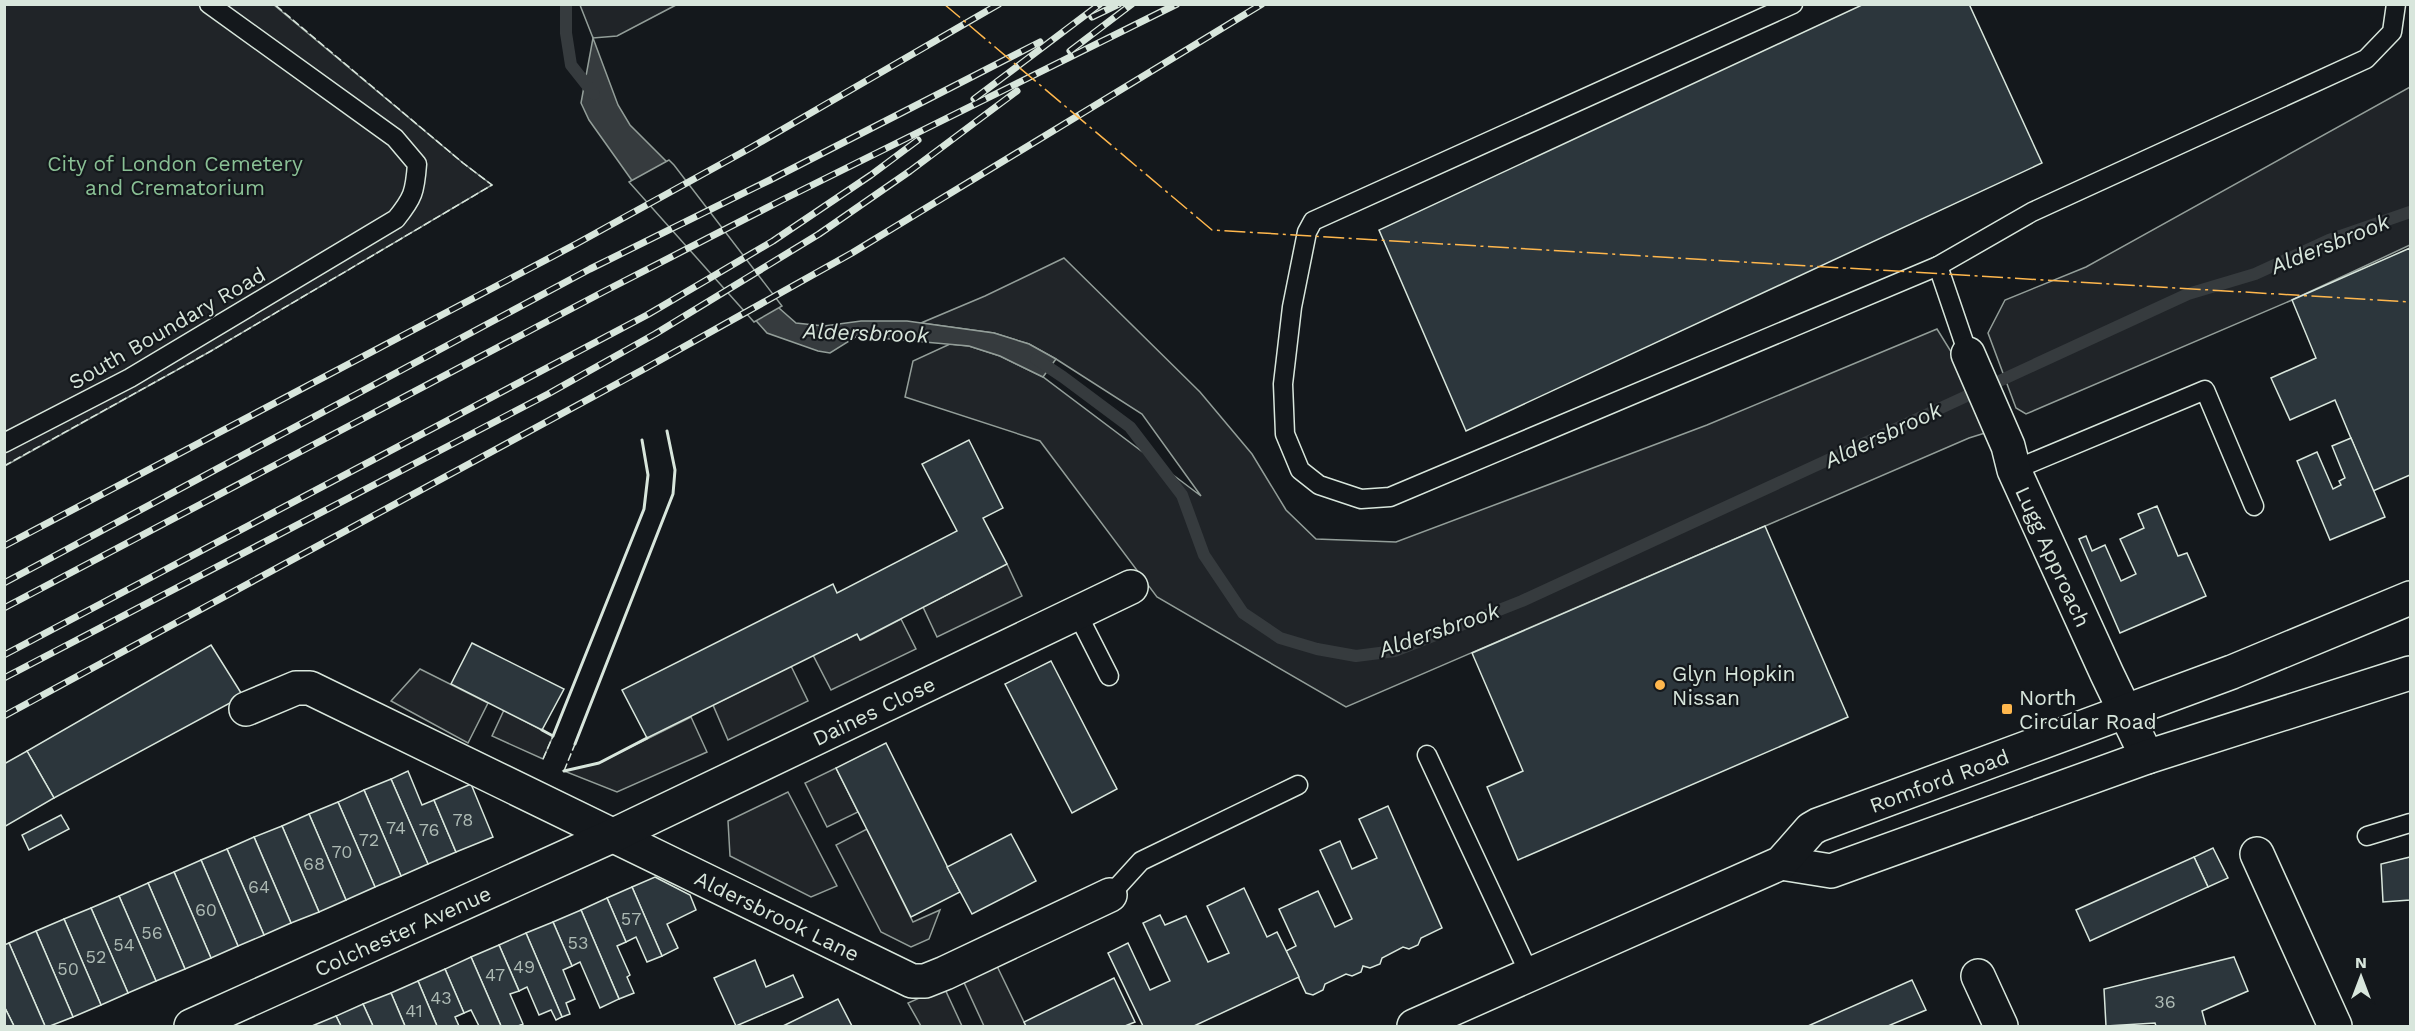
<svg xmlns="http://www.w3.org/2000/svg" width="2415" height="1031" font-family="'Work Sans',sans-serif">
  <rect width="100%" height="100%" fill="#14181c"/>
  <g fill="#202428" stroke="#939e99" stroke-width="1.5">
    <polygon points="5,5 274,5 463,163 492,185 211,351 5,466"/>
    <polygon points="580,5 676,5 617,36 593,38"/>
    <polygon points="2410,87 2410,245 2292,300 2026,414 2016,408 1988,333 2005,300 2086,267"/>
    <polygon points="1064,258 1200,392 1252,454 1286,510 1316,539 1396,542 1707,425 1937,329 1955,358 1985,433 1969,438 1346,707 1157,597 1040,441 905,397 913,361 950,344 969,346 1000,356 1043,377 1201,496 1142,414 1056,359 1029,344 994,333 921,323 985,296"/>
    <polygon points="1007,564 1022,596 937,637 923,607"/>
    <polygon points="901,619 916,649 831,690 813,655 857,634 861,640"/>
    <polygon points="791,666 808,701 728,740 713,705"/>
    <polygon points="420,669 488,703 468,743 391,701"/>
    <polygon points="504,710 553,736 543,759 492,736"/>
    <polygon points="691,717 707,752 617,792 564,771 599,763"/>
    <polygon points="836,768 858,812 827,827 805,783"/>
    <polygon points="788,792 837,886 811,897 730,856 728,821"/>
    <polygon points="867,829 913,922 940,910 929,939 911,947 881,932 836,845"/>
    <polygon points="995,962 1026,1026 984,1026 962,978"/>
    <polygon points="944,987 962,1026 921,1026 908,1003"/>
  </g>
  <polygon fill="#363b3e" stroke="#939e99" stroke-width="1.5" points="593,38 618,105 630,125 672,167 779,308 796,323 824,326 861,321 907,321 994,333 1029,344 1056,359 1043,377 1000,356 969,346 857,336 830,353 818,351 767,333 638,189 589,120 581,103"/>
  <polygon fill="#14181c" stroke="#939e99" stroke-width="1.5" points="669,160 674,165 782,306 754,322 629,182"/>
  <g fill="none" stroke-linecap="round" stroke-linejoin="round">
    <g stroke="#363b3e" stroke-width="12">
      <polyline points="566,4 566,33 571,65 594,94"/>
      <polyline points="1036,359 1063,377 1130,427 1182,495 1204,555 1243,613 1280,638 1317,649 1356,656 1395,651 1522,601 2188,294 2255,274 2329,240 2410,212"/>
    </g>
  </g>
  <g fill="#2c363c" stroke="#d8e6dc" stroke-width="1.5">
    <polygon points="1864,4 1969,4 2042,163 1466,431 1379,230"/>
    <polygon points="2410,248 2410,475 2373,491 2335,400 2290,420 2271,378 2316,358 2292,300"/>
    <polygon points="2351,438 2385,517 2330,540 2297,461 2317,452 2333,489 2341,485 2339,481 2345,478 2332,446"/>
    <polygon points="969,440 1003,508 983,518 1007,564 860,640 857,634 647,738 622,690 833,584 837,593 957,531 922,464"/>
    <polygon points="2157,506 2178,556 2187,553 2206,596 2120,633 2079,539 2086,536 2092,551 2105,545 2121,581 2136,574 2120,539 2144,528 2138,514"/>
    <polygon points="1765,526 1848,717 1518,860 1487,787 1523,771 1472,653"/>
    <polygon points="472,643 564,689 542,730 451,684"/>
    <polygon points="211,645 243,696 54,798 27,751"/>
    <polygon points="1051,661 1117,789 1072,813 1005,684"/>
    <polygon points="886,743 960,892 911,917 836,768"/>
    <polygon points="27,751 54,798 4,827 4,764"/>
    <polygon points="408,771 422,805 434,800 456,852 428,864 391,779"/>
    <polygon points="391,779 428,864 401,876 364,790"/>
    <polygon points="471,784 493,837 456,852 434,800"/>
    <polygon points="364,790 401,876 375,887 338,802"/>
    <polygon points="338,802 375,887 346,900 309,814"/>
    <polygon points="1388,806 1442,928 1421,938 1418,945 1409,949 1403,947 1382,958 1380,964 1370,968 1363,966 1361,972 1352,976 1346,974 1325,984 1323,990 1313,995 1306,993 1286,951 1296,946 1279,909 1318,891 1335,927 1352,919 1320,850 1340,841 1352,869 1377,858 1359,819"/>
    <polygon points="309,814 346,900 319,912 282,826"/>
    <polygon points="61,815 69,829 29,850 22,835"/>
    <polygon points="282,826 319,912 291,923 254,837"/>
    <polygon points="1011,834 1036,881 972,914 947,867"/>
    <polygon points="254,837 291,923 264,935 227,849"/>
    <polygon points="2213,848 2228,878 2208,887 2194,857"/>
    <polygon points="227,849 264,935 238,946 201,860"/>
    <polygon points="2194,857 2208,887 2090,941 2076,910"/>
    <polygon points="2410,857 2410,900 2383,902 2381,864"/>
    <polygon points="201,860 238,946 211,958 174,872"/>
    <polygon points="174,872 211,958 185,969 148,883"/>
    <polygon points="655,877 690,895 696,910 667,924 678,948 662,956 632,887"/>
    <polygon points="148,883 185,969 156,981 119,896"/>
    <polygon points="632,887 662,956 647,962 636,937 626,942 607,898"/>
    <polygon points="1244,888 1267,937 1277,932 1299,977 1194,1026 1143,1026 1108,953 1128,943 1150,990 1170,981 1143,923 1160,915 1165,925 1186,916 1208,962 1229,953 1207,906"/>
    <polygon points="119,896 156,981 128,993 91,908"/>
    <polygon points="607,898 626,942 617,946 630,975 627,977 634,993 619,999 581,910"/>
    <polygon points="91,908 128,993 101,1005 64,919"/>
    <polygon points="581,910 619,999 600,1008 580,962 572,966 553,922"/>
    <polygon points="64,919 101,1005 73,1017 36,931"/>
    <polygon points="553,922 572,966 563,970 575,999 566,1003 570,1014 562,1017 526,933"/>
    <polygon points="36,931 73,1017 50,1026 45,1026 9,943"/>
    <polygon points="526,933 562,1017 556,1020 551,1010 539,1015 527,987 519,991 499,945"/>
    <polygon points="9,943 45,1026 14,1026 4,1006 4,945"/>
    <polygon points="499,945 519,991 510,994 523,1024 518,1026 501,1026 471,957"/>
    <polygon points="471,957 501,1026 479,1026 471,1010 464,1013 445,969"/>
    <polygon points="2234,957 2248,991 2202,1011 2206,1026 2156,1026 2155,1023 2106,1026 2104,989"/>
    <polygon points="755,960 766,987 793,975 803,997 736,1026 714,978"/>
    <polygon points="445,969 464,1013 455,1017 459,1026 437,1026 418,981"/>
    <polygon points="1114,978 1135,1022 1125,1026 1026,1026 1024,1022"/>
    <polygon points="1912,980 1926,1010 1888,1026 1808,1026"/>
    <polygon points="418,981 437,1026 405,1026 391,993"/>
    <polygon points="391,993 405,1026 373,1026 363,1004"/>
    <polygon points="838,999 852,1026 783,1026"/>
    <polygon points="363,1004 373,1026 341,1026 336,1016"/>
    <polygon points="4,1006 14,1026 4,1026"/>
    <polygon points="336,1016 341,1026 312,1026"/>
  </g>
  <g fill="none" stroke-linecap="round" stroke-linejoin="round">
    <defs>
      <g id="service">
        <polyline points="1793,4 1313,221 1307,232 1292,307 1283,384 1285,434 1300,470 1319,485 1361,499 1390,497 1938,266 2032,212 2366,59 2392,32 2396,4"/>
        <polyline points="1938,266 1968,354"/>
        <path d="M4 443 130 378 396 219C413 198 415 192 417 164L395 138 209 4"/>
        <polyline points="2014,470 2205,390 2254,506"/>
        <polyline points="1077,613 1109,676"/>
        <polyline points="1427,755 1530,975"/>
        <polyline points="2367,836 2410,823"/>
        <polyline points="1110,895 1141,861 1298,785"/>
      </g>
      <g id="minor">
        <path id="s1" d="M1968 354 2008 446 2014 470 2107 674 2147 757"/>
        <path id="s2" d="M246 709 296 688H310L912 981H925L945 973 1110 895"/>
        <polyline points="2257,854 2335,1026"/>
        <polyline points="1978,976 2001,1026"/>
        <path id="s3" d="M191 1026 614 835 1131 587"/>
      </g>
      <g id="primary">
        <polyline points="1781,863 1831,871 2147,757 2410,673"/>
        <path id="s4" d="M1414 1026 1781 863 1811 829 1818 825 2232 672 2410 598"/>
      </g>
    </defs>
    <use href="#service" stroke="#d8e6dc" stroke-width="21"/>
    <use href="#minor" stroke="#d8e6dc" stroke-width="36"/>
    <use href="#primary" stroke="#d8e6dc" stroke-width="36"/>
    <use href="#service" stroke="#14181c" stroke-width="18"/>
    <use href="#minor" stroke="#14181c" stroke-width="33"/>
    <use href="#primary" stroke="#14181c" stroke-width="33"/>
    <defs>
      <g id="rail">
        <polyline points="1092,17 1119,4"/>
        <polyline points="1070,51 1132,4"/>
        <polyline points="974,99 1100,4"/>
        <polyline points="4,546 576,244 752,147 999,4"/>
        <polyline points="4,583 590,269 770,180 1040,42"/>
        <polyline points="4,608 603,292 782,200 1177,4"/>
        <polyline points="4,655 647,315 773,241 871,175 918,140"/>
        <polyline points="4,678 548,394 655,334 819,234 910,171 1017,91"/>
        <polyline points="4,716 646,368 852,253 1262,4"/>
      </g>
    </defs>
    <use href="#rail" stroke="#d8e6dc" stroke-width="7"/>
    <use href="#rail" stroke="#14181c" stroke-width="4.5" stroke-dasharray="14" stroke-linecap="butt"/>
    <g stroke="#d8e6dc" stroke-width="1.5" stroke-dasharray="8 3" stroke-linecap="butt">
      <polyline points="4,466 211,351 492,185 463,163 274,4"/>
      <polyline points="543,759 553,736"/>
      <polyline points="564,771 575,744"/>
    </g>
    <g stroke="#d8e6dc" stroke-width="3">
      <polyline points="542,730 553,736 644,509 648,475 642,440"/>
      <polyline points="575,744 673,494 675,470 667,431"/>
      <polyline points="564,771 599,763 647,738"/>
    </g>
    <polyline stroke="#ffb74d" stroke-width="1.5" stroke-dasharray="21 4.5 3 4.5" stroke-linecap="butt" points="944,4 1212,230 2410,302"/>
  </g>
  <g fill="#ffb74d" stroke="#14181c" stroke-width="2">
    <circle cx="1660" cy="685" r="6"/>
    <rect x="2001" y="703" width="12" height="12" rx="3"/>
  </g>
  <g text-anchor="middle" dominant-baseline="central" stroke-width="4.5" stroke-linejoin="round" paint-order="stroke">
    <g font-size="18" fill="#adbab4">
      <text x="463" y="819">78</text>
      <text x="396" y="827">74</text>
      <text x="429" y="829">76</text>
      <text x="369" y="839">72</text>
      <text x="342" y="851">70</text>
      <text x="314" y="863">68</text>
      <text x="259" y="886">64</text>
      <text x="206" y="909">60</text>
      <text x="631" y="918">57</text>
      <text x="152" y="932">56</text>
      <text x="578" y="942">53</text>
      <text x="124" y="944">54</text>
      <text x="96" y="956">52</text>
      <text x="524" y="966">49</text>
      <text x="68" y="968">50</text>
      <text x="495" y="974">47</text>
      <text x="441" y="997">43</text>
      <text x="2165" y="1001">36</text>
      <text x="414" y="1010">41</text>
    </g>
    <g font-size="21" fill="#8ac095" stroke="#14181c">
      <text x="175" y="163">City of London Cemetery<tspan x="175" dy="24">and Crematorium</tspan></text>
    </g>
    <g font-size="21" fill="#d8e6dc" stroke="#14181c">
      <text transform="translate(167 328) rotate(-30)">South Boundary Road</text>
      <text stroke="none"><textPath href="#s1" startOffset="220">Lugg Approach</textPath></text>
      <text stroke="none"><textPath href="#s3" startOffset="752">Daines Close</textPath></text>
      <text stroke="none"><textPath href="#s4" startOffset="584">Romford Road</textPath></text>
      <text stroke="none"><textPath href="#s2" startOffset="588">Aldersbrook Lane</textPath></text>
      <text stroke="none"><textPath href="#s3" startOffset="232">Colchester Avenue</textPath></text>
    </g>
    <g font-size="21" fill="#d8e6dc" stroke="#14181c" text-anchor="start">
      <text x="1672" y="673">Glyn Hopkin<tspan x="1672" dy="24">Nissan</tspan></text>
      <text x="2019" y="697">North<tspan x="2019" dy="24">Circular Road</tspan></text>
    </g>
    <g font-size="22" font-style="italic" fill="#d8e6dc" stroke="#14181c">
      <text transform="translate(2330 244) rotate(-22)">Aldersbrook</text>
      <text transform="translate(866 333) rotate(2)">Aldersbrook</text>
      <text transform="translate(1883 435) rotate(-25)">Aldersbrook</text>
      <text transform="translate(1439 630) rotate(-19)">Aldersbrook</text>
    </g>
  </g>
  <rect width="2415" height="1031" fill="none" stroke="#d8e6dc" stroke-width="12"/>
  <g transform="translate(2361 977)" stroke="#14181c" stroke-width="4.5" paint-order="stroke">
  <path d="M0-4.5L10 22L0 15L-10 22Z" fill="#d8e6dc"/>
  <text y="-9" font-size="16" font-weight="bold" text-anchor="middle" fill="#d8e6dc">N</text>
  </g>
</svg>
